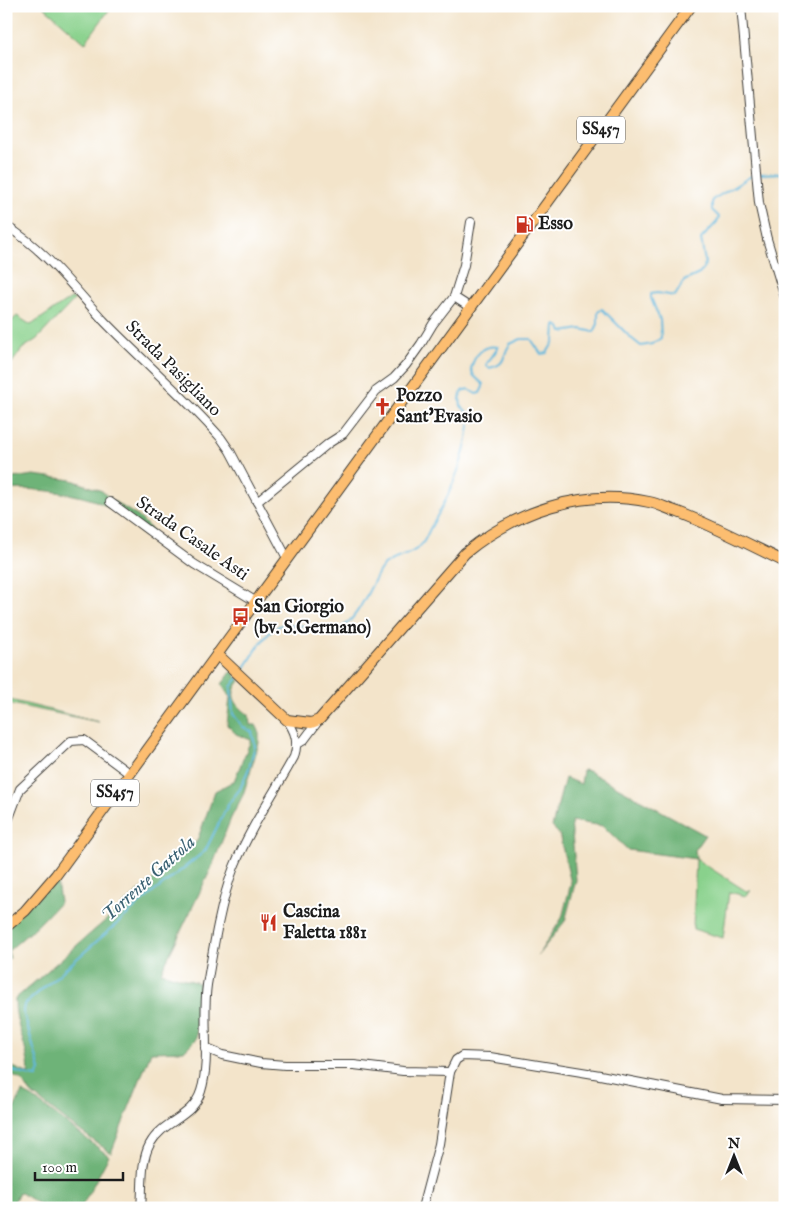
<svg xmlns="http://www.w3.org/2000/svg" width="791" height="1214" font-family="'IM FELL English',serif">
  <rect width="100%" height="100%" fill="#fff"/>
  <filter id="ink" filterUnits="userSpaceOnUse"><feTurbulence type="fractalNoise" baseFrequency=".02" numOctaves="2"/><feDisplacementMap in="SourceGraphic" scale="10" xChannelSelector="R" yChannelSelector="G"/><feConvolveMatrix kernelMatrix="1 2 1 2 8 2 1 2 1" color-interpolation-filters="sRGB"/></filter>
  <filter id="wash" filterUnits="userSpaceOnUse"><feTurbulence type="fractalNoise" baseFrequency=".0096" numOctaves="4" result="noise"/><feDisplacementMap in="SourceGraphic" scale="20" xChannelSelector="R" yChannelSelector="G"/><feGaussianBlur stdDeviation="1.12" result="paint"/><feColorMatrix in="noise" values="0 0 0 0 0 0 0 0 0 0 0 0 0 0 0 0 0 1.4 0 .05"/><feComposite in="paint" operator="in"/></filter>
  <g filter="url(#wash)">
    <rect width="100%" height="100%" fill="#f3e4ca"/>
    <g fill="#89d18c" stroke="#527654">
      <polygon points="43,6 112,6 85,43"/>
      <polygon points="71,298 75,299 37,339 22,349 6,371 6,326 17,316 31,325"/>
      <polygon points="6,699 99,722 6,703"/>
      <polygon points="696,859 746,891 751,891 746,896 729,892 723,938 693,929"/>
    </g>
    <g fill="#6eb378" stroke="#45684a">
      <path d="M34 475 72 480 102 491 112 500 139 517 154 532 149 536H145C131 524 115 509 98 502 76 493 30 487 6 490V479Z"/>
      <path d="M232 671 240 681C227 696 236 705 249 715L250 725H256L259 731V743L243 795 231 818 211 869 161 972 199 983 196 1039 184 1051 151 1052 111 1153 69 1123 32 1094 22 1081 6 1072V1064L29 1074C29 1048 14 1025 15 999L197 841 215 791 234 781 251 740 236 734 227 725 230 697 222 684Z"/>
      <polygon points="583,770 588,771 705,835 695,849 696,859 628,850 603,826 571,821 576,880 565,921 538,955 562,918 571,883 559,834 552,827 565,778 581,784"/>
      <polygon points="56,875 60,902 38,925 8,951 10,958 6,959 6,927"/>
      <polygon points="22,1092 32,1097 109,1156 81,1208 45,1208 19,1192 11,1208 6,1208 6,1126"/>
    </g>
    <g fill="none" stroke-linecap="round" stroke-linejoin="round">
      <g stroke="#61b8de" stroke-width="2">
        <polyline points="758,174 785,173"/>
        <path d="M242 672C254 656 264 630 284 624L339 629C358 620 369 588 380 570 390 556 412 557 422 544 426 539 428 532 431 527 451 493 468 454 470 415L461 406 460 399 462 391 468 389 476 394 480 393 483 387V384L474 376 471 369C474 355 484 344 498 347 495 354 490 358 486 365L489 368C508 364 501 357 510 344L521 339H531L541 354 547 353 554 341 555 325 560 327 562 332 581 329 594 332 598 324V312L602 309 631 338 641 346 652 344 661 338 660 320 651 298V294L657 293 675 296 684 281 699 274 704 269 705 262 701 239 717 222 719 217 712 210V200L753 175"/>
        <polyline points="6,1069 27,1075"/>
        <polyline points="29,1076 37,1077 40,1070 23,1011 24,1005 145,899 205,851 229,803 240,789 249,768 255,746 252,732 243,727 233,714 231,687 238,678"/>
      </g>
    </g>
  </g>
  <g filter="url(#ink)">
    <g fill="none" stroke-linecap="round" stroke-linejoin="round">
      <defs>
        <g id="minor">
          <polyline points="741,6 759,203 767,239 785,298"/>
          <path d="M6 226C45 249 74 289 105 322 143 361 185 397 221 438L230 451 287 558"/>
          <polyline points="454,297 471,308"/>
          <polyline points="110,502 194,564 255,601"/>
          <polyline points="257,502 329,443 343,434 376,391 394,378 406,365 421,344 433,324 454,297 464,265 471,222"/>
          <polyline points="296,745 304,740 319,720"/>
          <polyline points="6,826 20,789 71,741 84,740 130,774"/>
          <polyline points="205,1048 222,1055 261,1063 285,1065 354,1065 403,1071 450,1072"/>
          <path d="M141 1208C143 1188 140 1162 150 1144 162 1121 193 1118 201 1091 211 1060 202 1019 207 985 213 949 221 900 234 867 250 828 274 793 294 757 299 742 295 731 287 720"/>
          <polyline points="422,1208 439,1144 450,1072 456,1060 462,1056 490,1057 600,1075 722,1099 785,1100"/>
        </g>
        <g id="major">
          <path d="M217 654 287 720 311 723 319 720 465 553C516 511 582 488 649 502 659 504 668 509 678 512 714 526 750 545 785 562"/>
          <polyline points="6,927 25,911 56,875 691,6"/>
        </g>
      </defs>
      <use href="#minor" stroke="#3c3a36" stroke-width="10"/>
      <use href="#major" stroke="#3c3a36" stroke-width="12"/>
      <use href="#minor" stroke="#fff" stroke-width="8"/>
      <use href="#major" stroke="#fcbd6f" stroke-width="10"/>
    </g>
  </g>
  <defs>
    <symbol id="fuel-bare" viewBox="-9 -9 18 18"><path d="M-5.5-6h7V0h2V4h1.3V-2.5L3-4.5l.8-.8L6-3V5H2.5V1h-1V6h-7ZM-4.2-4.7v3.2H.2V-4.7Z" fill="#c8321e" stroke="#fff" stroke-width="2.5" paint-order="stroke"/></symbol>
    <symbol id="church-bare" viewBox="-9 -9 18 18"><path d="M-1.2-6h2.4v3.5h3.3v2.4h-3.3V6h-2.4V-.1h-3.3v-2.4h3.3Z" fill="#c8321e" stroke="#fff" stroke-width="2.5" paint-order="stroke"/></symbol>
    <symbol id="bus-bare" viewBox="-9 -9 18 18"><path d="M-5-6H5V4H4V6H2V4H-2V6H-4V4H-5ZM-3.5-4V0h7V-4ZM-3.5 1.2v1.5H-2V1.2ZM2 1.2v1.5H3.5V1.2Z" fill="#c8321e" stroke="#fff" stroke-width="2.5" paint-order="stroke"/></symbol>
    <symbol id="restaurant-bare" viewBox="-9 -9 18 18"><path d="M-5-6h1v4h1v-4h1v4h1v-4h1v5L-1.5 .5V6h-2V.5L-5-1ZM5-6V6H3V1.5H1.5Q1.5-4 5-6Z" fill="#c8321e" stroke="#fff" stroke-width="2.5" paint-order="stroke"/></symbol>
  </defs>
  <g fill-rule="evenodd">
    <use href="#fuel-bare" x="512" y="212" width="25" height="25"/>
    <use href="#church-bare" x="370" y="394" width="25" height="25"/>
    <use href="#bus-bare" x="228" y="604" width="25" height="25"/>
    <use href="#restaurant-bare" x="256" y="910" width="25" height="25"/>
  </g>
  <g text-anchor="middle" dominant-baseline="central" stroke-width="4" stroke-linejoin="round" paint-order="stroke">
    <g fill="#fff" stroke="#606060" stroke-width="1">
      <rect x="577" y="116.5" width="48" height="27" rx="4"/>
      <rect x="91" y="779.5" width="48" height="27" rx="4"/>
    </g>
    <g font-size="16" font-weight="bold" fill="#1c1c1c">
      <text x="601" y="130">SS457</text>
      <text x="115" y="793">SS457</text>
    </g>
    <g font-size="18" font-weight="bold" fill="#1c1c1c" stroke="#fff" text-anchor="start">
      <text x="538" y="224">Esso</text>
      <text x="396" y="396">Pozzo<tspan x="396" dy="21">Sant'Evasio</tspan></text>
      <text x="254" y="607">San Giorgio<tspan x="254" dy="21">(bv. S.Germano)</tspan></text>
      <text x="283" y="912">Cascina<tspan x="283" dy="21">Faletta 1881</tspan></text>
    </g>
    <g font-size="18" fill="#1c1c1c" stroke="#fff">
      <text transform="translate(173 369) rotate(45)">Strada Pasigliano</text>
      <text transform="translate(192 539) rotate(35)">Strada Casale Asti</text>
    </g>
    <g font-size="19" font-style="italic" fill="#3b6273" stroke="#fff">
      <text transform="translate(149 879) rotate(-42)">Torrente Gattola</text>
    </g>
  </g>
  <rect width="791" height="1214" fill="none" stroke="#fff" stroke-width="25"/>
  <g transform="translate(734 1156)" stroke="#ffffff" stroke-width="4" paint-order="stroke">
  <path d="M0-4L9 19L0 12L-9 19Z" fill="#1c1c1c"/>
  <text y="-8" font-size="14" font-weight="bold" text-anchor="middle" fill="#1c1c1c">N</text>
  </g>
  <path d="M35 1172v8h88v-8" fill="none" stroke="#1c1c1c" stroke-width="2.5"/>
  <text x="42" y="1172" font-size="15" fill="#1c1c1c" stroke="#ffffff" stroke-width="4" paint-order="stroke">100 m</text>
</svg>
